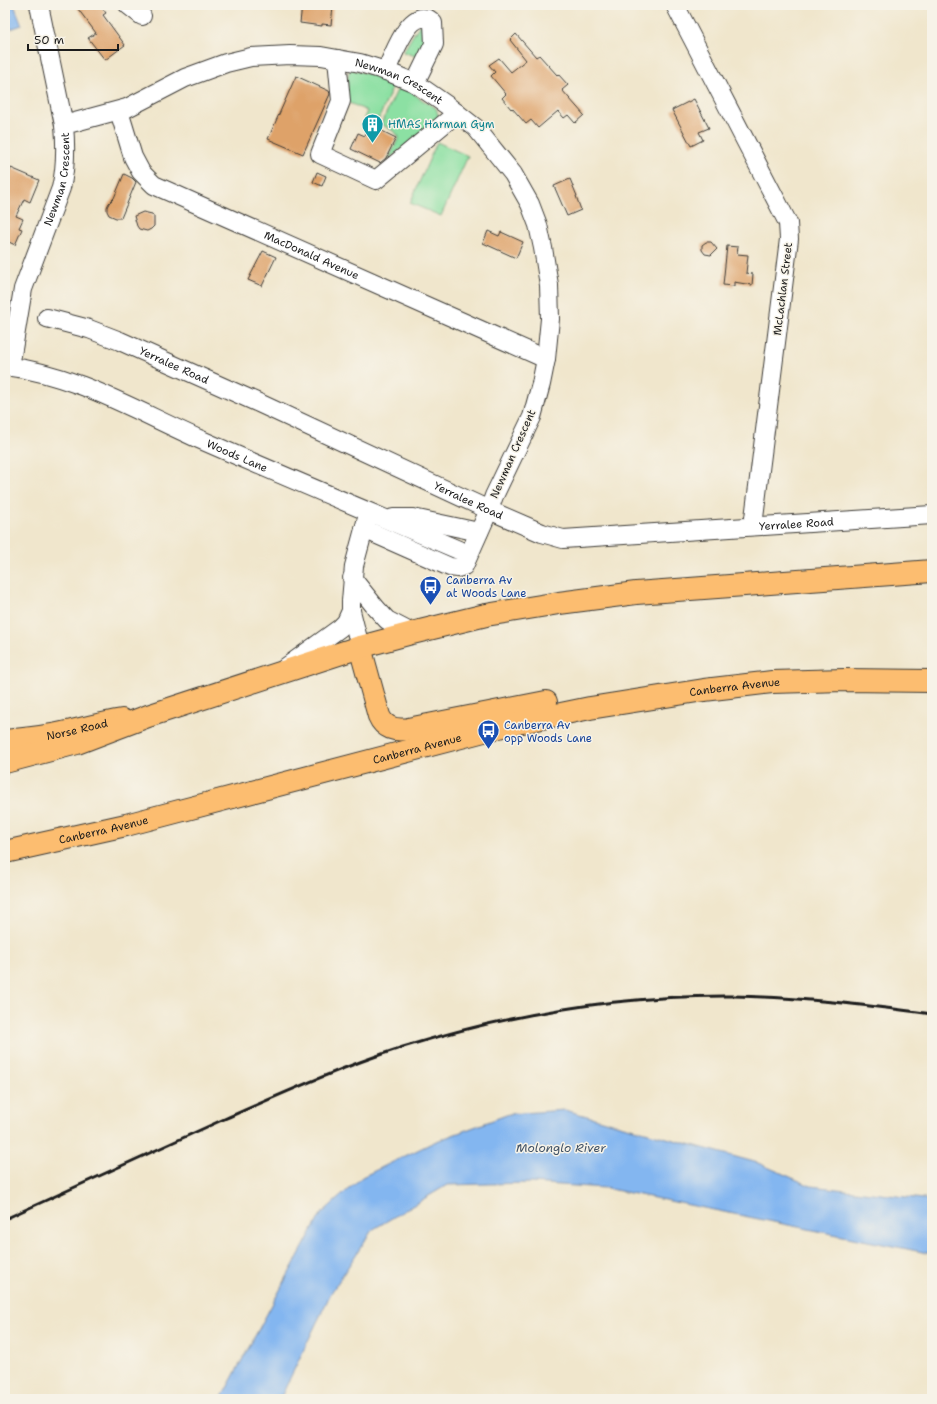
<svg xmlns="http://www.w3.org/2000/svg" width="937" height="1404" font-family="'Shantell Sans',sans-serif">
  <rect width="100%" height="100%" fill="#f7f3e8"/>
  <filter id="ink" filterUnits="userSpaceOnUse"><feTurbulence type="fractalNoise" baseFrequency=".025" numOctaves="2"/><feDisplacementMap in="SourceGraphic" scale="8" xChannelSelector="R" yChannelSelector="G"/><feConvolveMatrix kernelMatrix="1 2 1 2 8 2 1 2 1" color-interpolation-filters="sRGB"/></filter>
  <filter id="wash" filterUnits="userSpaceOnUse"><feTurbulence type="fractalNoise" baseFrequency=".012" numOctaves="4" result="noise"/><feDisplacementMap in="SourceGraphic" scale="16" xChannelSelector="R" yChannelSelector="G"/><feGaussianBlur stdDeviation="0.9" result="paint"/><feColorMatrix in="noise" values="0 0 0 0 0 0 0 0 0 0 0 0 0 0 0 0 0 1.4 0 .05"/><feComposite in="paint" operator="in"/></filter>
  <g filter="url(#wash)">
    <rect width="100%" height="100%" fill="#f0e6cc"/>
    <g fill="#8ce0a3" stroke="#547e60">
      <polygon points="421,22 431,34 418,59 415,56 403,52"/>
      <polygon points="350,69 395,81 377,123 364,118 367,111 347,102 348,76"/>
      <polygon points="400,84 410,90 419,98 436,108 437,111 439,118 388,160 399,137 395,132 381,124"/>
      <polygon points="437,142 468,156 441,216 410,203"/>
    </g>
    <g fill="#83b6f0" stroke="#506986">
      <polygon points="5,5 14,5 22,25 5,31"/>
      <polygon points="565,1110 758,1163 811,1186 932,1200 932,1254 605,1188 531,1183 447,1185 372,1230 331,1293 280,1399 221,1399 321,1214 362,1177 434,1142 509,1114"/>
    </g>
    <g id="blocks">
      <g fill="#dea269">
        <polygon points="75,5 100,5 106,13 103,15 125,45 105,60 88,38 96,33"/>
        <polygon points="302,5 333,6 331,25 322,24 322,26 300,23"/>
        <polygon points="516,34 536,57 539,55 557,75 558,74 568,85 562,90 584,115 575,123 568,115 564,118 558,111 538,128 531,120 526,124 512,108 511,109 502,98 506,94 491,76 495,72 489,65 499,58 511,72 526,60 510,40"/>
        <polygon points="296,76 329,91 330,94 303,154 268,139"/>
        <polygon points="694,99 709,128 699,132 703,140 691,146 672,110"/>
        <polygon points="370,125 396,138 386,158 380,163 351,149 358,133 365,136"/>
        <polygon points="11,168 39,180 30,202 24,199 16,216 23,219 19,228 22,229 15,245 5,240 5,184"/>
        <polygon points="317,172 326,176 322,186 313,182"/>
        <polygon points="124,174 132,178 136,182 121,218 116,218 109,215 107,211 107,207 109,203 114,198"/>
        <polygon points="570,179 577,196 576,196 581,210 567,216 554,186"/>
        <polygon points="143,212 152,214 154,217 154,226 151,229 147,231 139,229 137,226 134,216"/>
        <polygon points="488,231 499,236 501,232 523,242 516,258 483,243"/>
        <polygon points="706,242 711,242 717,249 711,255 705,254 702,250 702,245"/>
        <polygon points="727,246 738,247 737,254 748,255 746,273 753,274 752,285 734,282 734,286 723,285"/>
        <polygon points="263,251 276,257 262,286 248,280"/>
      </g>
    </g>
  </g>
  <g filter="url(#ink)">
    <use href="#blocks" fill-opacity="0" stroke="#3c3a36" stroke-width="1"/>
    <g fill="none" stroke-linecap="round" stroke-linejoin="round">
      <defs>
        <g id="minor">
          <polyline points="39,5 64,125"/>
          <polyline points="128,5 142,16"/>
          <polyline points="675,5 788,223 789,239 753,526"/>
          <polyline points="337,59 341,101 320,154 376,180 457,113"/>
          <path d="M386 71C392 58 406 18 423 18 427 18 431 20 433 23L434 44 415 83"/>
          <path id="s1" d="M119 111 133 157 141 172 154 185 546 359"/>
          <path id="s2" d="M47 318 89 329 120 341 261 404 489 510 542 533 563 539 932 515"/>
          <path id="s3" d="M5 366C75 374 136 411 199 439 288 478 379 516 468 554"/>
          <path id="s4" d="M10 367 23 289 61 188C66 167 66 147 64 125L127 108 185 78 226 63 251 57 290 55 321 56 360 63 386 71 415 83 448 106 476 128 513 174 530 204 538 225 543 248 549 285 550 319 546 359 541 384 532 417 494 496 489 510 464 566 458 568 450 567 364 529"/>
          <polyline points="393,518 413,518 479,532"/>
          <polyline points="352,578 376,608 387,620 412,633"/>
          <polyline points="360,647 351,611 351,601 354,566 367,518"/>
          <polyline points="286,667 340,628 346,622 351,611"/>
        </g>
        <g id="major">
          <path id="s5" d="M5 741C26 739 46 737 67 732 85 728 103 723 122 720"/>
        </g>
        <g id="highway">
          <path d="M360 647 379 716C384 728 395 731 408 729L546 702"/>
          <polyline points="5,762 77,743 148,716 360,647 412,633 486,615 559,603 636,593 932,571"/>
          <path id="s6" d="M5 852 126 825 503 726 590 708 704 690 772 682 844 680 932 681"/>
        </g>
      </defs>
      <use href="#minor" stroke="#3c3a36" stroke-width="20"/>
      <use href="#major" stroke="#3c3a36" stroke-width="24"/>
      <use href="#highway" stroke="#3c3a36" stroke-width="24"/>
      <use href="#minor" stroke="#fff" stroke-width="18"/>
      <use href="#major" stroke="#fcbd6f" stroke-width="22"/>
      <use href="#highway" stroke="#fcbd6f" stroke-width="22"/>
      <path stroke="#1c1c1c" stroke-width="3" d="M5 1219C77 1186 150 1153 222 1120 281 1094 341 1067 403 1047 509 1014 621 995 733 996 800 997 866 1005 932 1014"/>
    </g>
  </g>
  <defs>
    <symbol id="building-pin" viewBox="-11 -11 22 30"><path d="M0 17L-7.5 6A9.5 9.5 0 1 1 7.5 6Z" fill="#0f9aa8" stroke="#f7f3e8"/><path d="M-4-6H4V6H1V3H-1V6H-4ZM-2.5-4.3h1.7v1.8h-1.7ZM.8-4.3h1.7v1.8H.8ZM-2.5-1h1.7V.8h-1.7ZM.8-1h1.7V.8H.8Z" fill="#fff"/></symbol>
    <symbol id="bus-pin" viewBox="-11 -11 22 30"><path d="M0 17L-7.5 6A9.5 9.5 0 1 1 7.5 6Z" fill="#1a4fb4" stroke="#f7f3e8"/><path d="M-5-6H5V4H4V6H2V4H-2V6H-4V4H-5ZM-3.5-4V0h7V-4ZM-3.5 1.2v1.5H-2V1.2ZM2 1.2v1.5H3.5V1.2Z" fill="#fff"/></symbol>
  </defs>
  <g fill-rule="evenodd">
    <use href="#building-pin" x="360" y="112" width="25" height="34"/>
    <use href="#bus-pin" x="418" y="574" width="25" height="34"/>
    <use href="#bus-pin" x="476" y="718" width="25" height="34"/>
  </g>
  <g text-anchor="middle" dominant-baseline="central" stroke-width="3" stroke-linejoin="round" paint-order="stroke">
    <g font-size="11" fill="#1c1c1c" stroke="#f7f3e8">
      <text stroke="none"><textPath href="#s4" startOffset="603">Newman Crescent</textPath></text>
      <text stroke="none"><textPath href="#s4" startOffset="195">Newman Crescent</textPath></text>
      <text stroke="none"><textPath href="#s1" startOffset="256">MacDonald Avenue</textPath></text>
      <text transform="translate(783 289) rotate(-83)">McLachlan Street</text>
      <text stroke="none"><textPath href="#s2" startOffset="136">Yerralee Road</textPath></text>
      <text transform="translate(513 454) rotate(-66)">Newman Crescent</text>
      <text stroke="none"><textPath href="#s3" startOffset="250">Woods Lane</textPath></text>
      <text stroke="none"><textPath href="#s2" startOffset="460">Yerralee Road</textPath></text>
      <text stroke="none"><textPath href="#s2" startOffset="796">Yerralee Road</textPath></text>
      <text stroke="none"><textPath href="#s6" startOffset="749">Canberra Avenue</textPath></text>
      <text stroke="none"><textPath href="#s5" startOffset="73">Norse Road</textPath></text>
      <text stroke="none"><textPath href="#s6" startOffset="425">Canberra Avenue</textPath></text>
      <text stroke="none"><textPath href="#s6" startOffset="101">Canberra Avenue</textPath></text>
    </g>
    <g font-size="11" fill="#0d838f" stroke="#f7f3e8" text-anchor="start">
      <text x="388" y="124">HMAS Harman Gym</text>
    </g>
    <g font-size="11" fill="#164399" stroke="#f7f3e8" text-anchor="start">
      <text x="446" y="580">Canberra Av<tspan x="446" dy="13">at Woods Lane</tspan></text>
      <text x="504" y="725">Canberra Av<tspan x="504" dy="13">opp Woods Lane</tspan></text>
    </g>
    <g font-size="12" font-style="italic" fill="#405266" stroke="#f7f3e8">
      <text x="561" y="1148">Molonglo River</text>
    </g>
  </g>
  <rect width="937" height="1404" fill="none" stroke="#f7f3e8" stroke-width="20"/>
  <path d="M28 44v6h90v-6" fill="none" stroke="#1c1c1c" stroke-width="2"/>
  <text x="34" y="44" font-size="12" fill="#1c1c1c" stroke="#f7f3e8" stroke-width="3" paint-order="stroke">50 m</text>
</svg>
